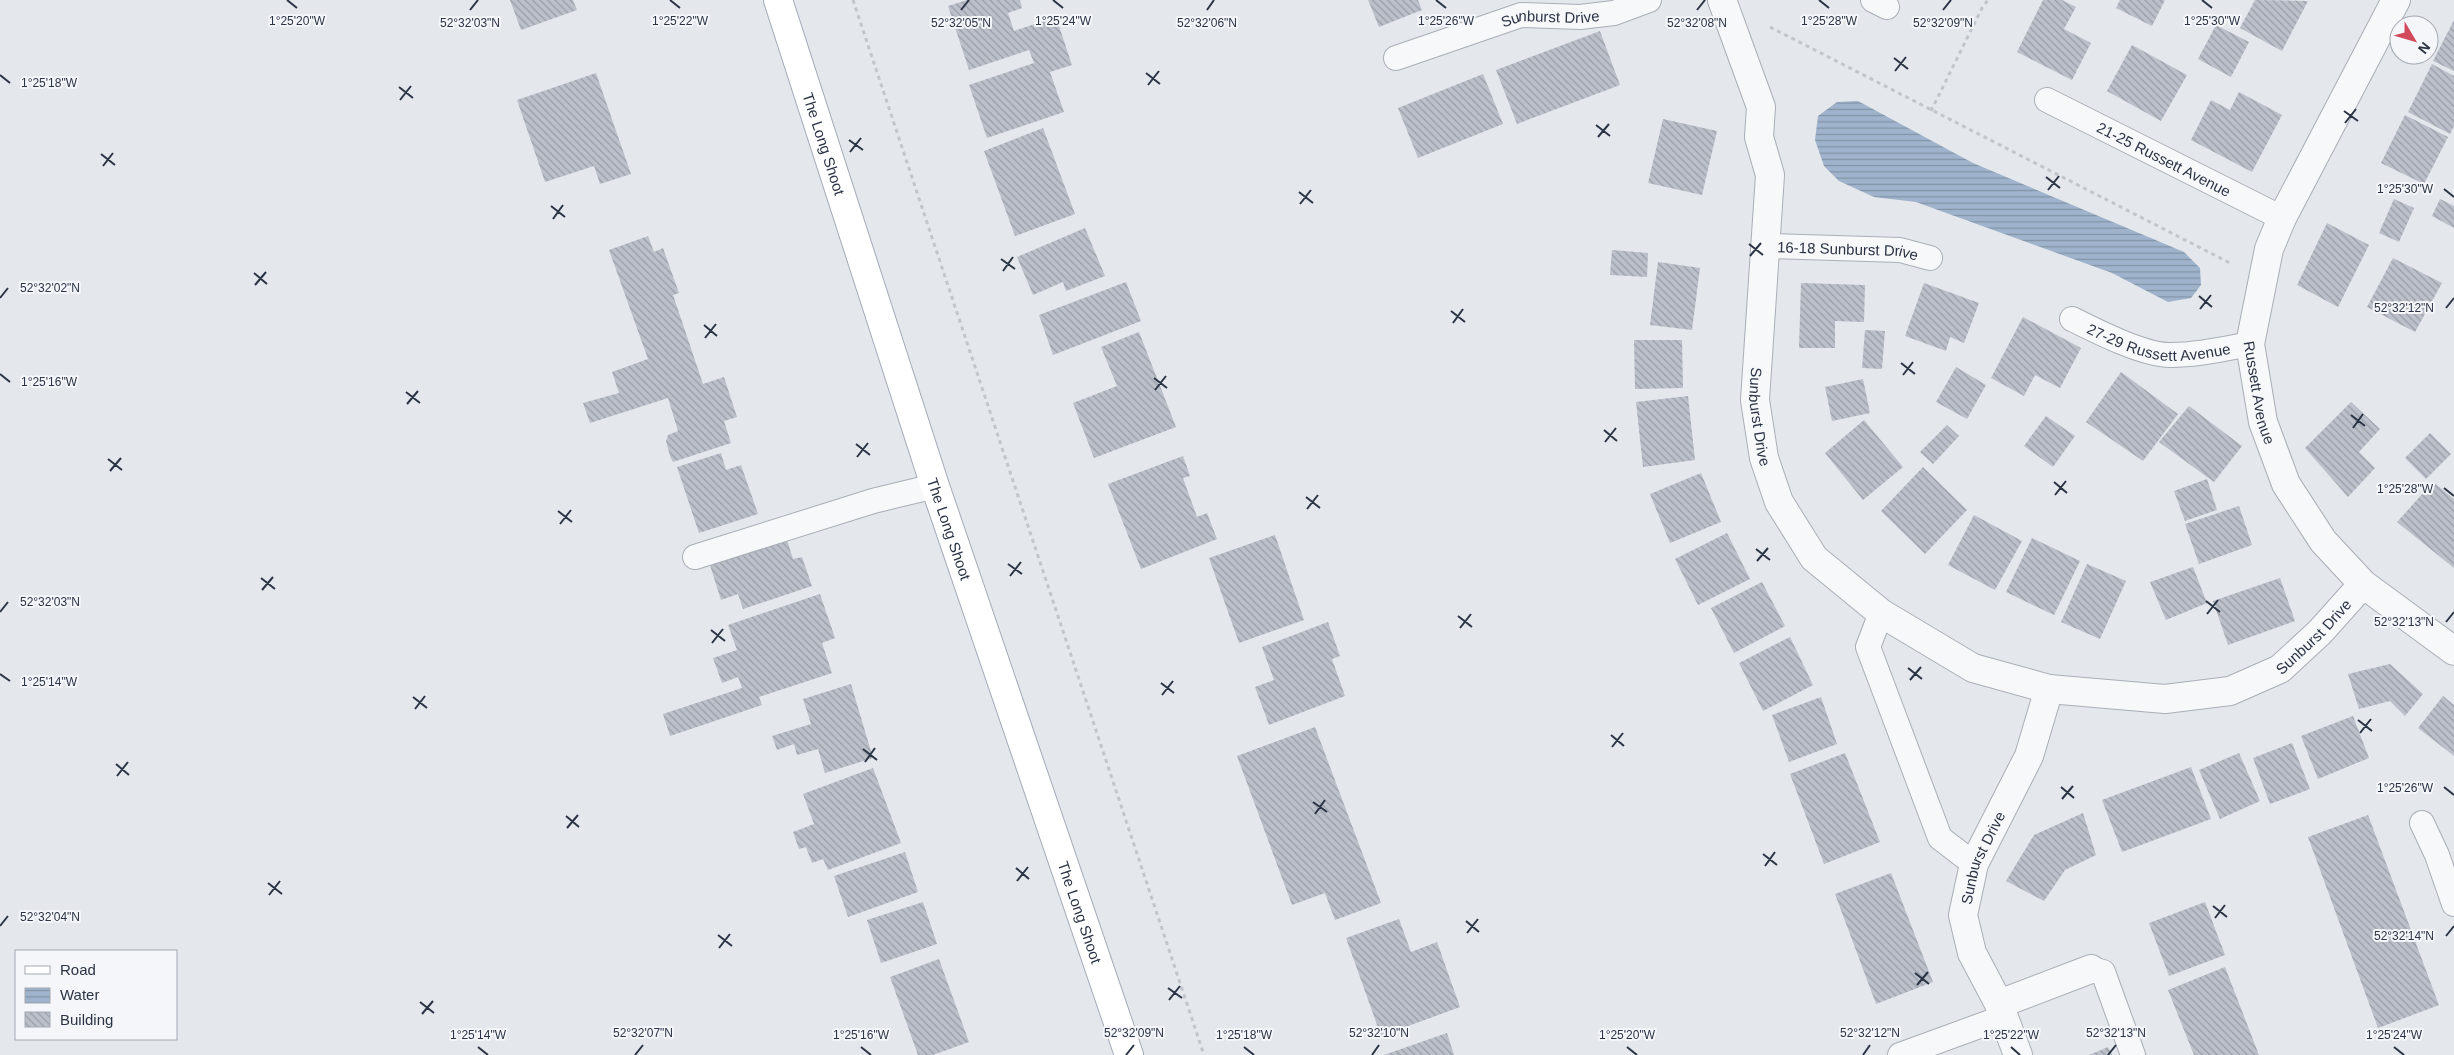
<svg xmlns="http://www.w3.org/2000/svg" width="2454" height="1055" font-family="Arial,sans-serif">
  <defs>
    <pattern id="water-rules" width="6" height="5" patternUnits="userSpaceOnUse" patternTransform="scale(1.25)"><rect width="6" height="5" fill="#9fb4cc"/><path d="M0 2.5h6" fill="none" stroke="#8293a7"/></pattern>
    <pattern id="building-back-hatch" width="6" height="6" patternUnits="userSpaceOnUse" patternTransform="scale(1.25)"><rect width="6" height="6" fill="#bbc0ca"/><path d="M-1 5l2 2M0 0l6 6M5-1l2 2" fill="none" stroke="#989da6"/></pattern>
  </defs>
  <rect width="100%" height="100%" fill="#e4e7ec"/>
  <polygon fill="url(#water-rules)" points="1858,101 1973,163 2184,252 2200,268 2201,285 2191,298 2168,302 2112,273 1916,202 1874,197 1839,181 1824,166 1815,140 1818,116 1837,102"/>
  <g fill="url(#building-back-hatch)">
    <polygon points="510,0 573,0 577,10 521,30"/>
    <polygon points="967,0 1020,0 1022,8 1008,13 1014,31 1056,17 1072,65 1050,72 1064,112 987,138 969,85 1034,63 1029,50 969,70 948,6"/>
    <polygon points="1368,0 1418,0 1422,10 1379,27"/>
    <polygon points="2043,0 2062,0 2076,7 2064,29 2091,43 2072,80 2017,52"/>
    <polygon points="2120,0 2165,0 2152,26 2116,8"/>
    <polygon points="2255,0 2308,1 2282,51 2240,28"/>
    <polygon points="2454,20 2454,71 2433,61"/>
    <polygon points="2216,25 2249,42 2231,77 2198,59"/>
    <polygon points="1600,31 1620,85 1517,124 1496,70"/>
    <polygon points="2132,45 2187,75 2161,121 2107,91"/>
    <polygon points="2432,64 2454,76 2454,126 2450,134 2408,112"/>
    <polygon points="596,73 631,174 600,184 594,166 545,182 517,100"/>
    <polygon points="1483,74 1503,124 1418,158 1398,108"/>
    <polygon points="2239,92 2282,115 2252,172 2191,140 2211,100 2230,110"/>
    <polygon points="2405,115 2448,137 2424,184 2381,163"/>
    <polygon points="1663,119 1717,131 1702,195 1648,183"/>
    <polygon points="1043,128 1075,214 1015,236 984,151"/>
    <polygon points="2394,199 2414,208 2399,242 2379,233"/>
    <polygon points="2440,199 2454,206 2454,228 2432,216"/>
    <polygon points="2327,223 2369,245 2338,307 2297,285"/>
    <polygon points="1085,228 1105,276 1066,291 1063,282 1033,295 1017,257"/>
    <polygon points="648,236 654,252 663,248 679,293 673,295 703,384 724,377 737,417 724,421 731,443 673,462 670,456 666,441 668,435 678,431 668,398 590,423 583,403 619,393 612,372 648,359 609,250"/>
    <polygon points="1612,250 1648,253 1647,277 1610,275"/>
    <polygon points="2393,258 2442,283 2415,332 2367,307"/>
    <polygon points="1658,262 1700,268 1692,330 1650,325"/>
    <polygon points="1126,282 1141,321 1053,355 1039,315"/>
    <polygon points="1801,283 1865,285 1864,322 1835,321 1835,348 1799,348"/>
    <polygon points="1924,283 1979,303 1964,343 1950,337 1946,351 1905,336"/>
    <polygon points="2023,317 2081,348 2060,388 2035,375 2024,396 1991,378"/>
    <polygon points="1865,330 1885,331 1882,369 1862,368"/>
    <polygon points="1139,332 1176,427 1094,458 1073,403 1117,386 1101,347"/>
    <polygon points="1634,340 1682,340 1683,388 1635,389"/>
    <polygon points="1956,367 1986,385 1967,419 1936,402"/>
    <polygon points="2121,372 2178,414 2143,461 2086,422"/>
    <polygon points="1863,379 1870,413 1832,421 1825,387"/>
    <polygon points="1688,396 1695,460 1643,467 1636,402"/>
    <polygon points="2351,402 2380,429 2359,452 2375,468 2348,497 2305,448"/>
    <polygon points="2189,406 2242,446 2214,482 2159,442"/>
    <polygon points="2046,416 2075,436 2053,467 2024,446"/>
    <polygon points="1864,420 1903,467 1863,500 1825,453"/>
    <polygon points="1947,425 1959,436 1933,464 1920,452"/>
    <polygon points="2430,433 2451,454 2426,479 2405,458"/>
    <polygon points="721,453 726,470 741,465 758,514 699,533 677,467"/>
    <polygon points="1183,456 1190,476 1183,478 1197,517 1207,513 1217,539 1141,569 1108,484"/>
    <polygon points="1923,467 1967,510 1925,554 1881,511"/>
    <polygon points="1701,473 1721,522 1670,543 1650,494"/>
    <polygon points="2207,479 2217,510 2185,521 2174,491"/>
    <polygon points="2433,482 2454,499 2454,568 2397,522"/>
    <polygon points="2239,506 2252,545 2199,564 2185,524"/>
    <polygon points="1974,515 2022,541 1995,590 1948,565"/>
    <polygon points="1727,533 1750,579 1698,605 1675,559"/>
    <polygon points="1275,535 1304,620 1239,643 1209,558"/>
    <polygon points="786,537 793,559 802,557 812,586 743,609 738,594 721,600 709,562"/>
    <polygon points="2032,538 2080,561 2054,615 2006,592"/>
    <polygon points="2087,564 2126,581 2100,639 2061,622"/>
    <polygon points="2193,567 2207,603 2166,620 2150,582"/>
    <polygon points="2280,578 2295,621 2228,645 2213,601"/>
    <polygon points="1762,582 1785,626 1734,653 1711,608"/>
    <polygon points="820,594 835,638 822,643 832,673 759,697 762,705 670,736 663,714 742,688 738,677 722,683 713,658 737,650 728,625"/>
    <polygon points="1328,622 1340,656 1332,659 1345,696 1269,725 1255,687 1274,680 1262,647"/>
    <polygon points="1790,637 1813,685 1763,711 1739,663"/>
    <polygon points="2390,664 2423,694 2405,716 2390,701 2359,709 2348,674"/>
    <polygon points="851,684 873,758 825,773 818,749 797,755 794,744 777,750 772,736 811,724 803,699"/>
    <polygon points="2443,696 2454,705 2454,756 2418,728"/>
    <polygon points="1821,697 1837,744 1789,762 1772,715"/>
    <polygon points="2353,716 2369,758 2318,779 2301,736"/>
    <polygon points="1315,727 1381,903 1335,920 1325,893 1292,905 1237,756"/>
    <polygon points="2292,743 2310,789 2270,804 2253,758"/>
    <polygon points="1845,753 1880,842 1824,864 1790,774"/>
    <polygon points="2239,753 2260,801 2220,819 2199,770"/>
    <polygon points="2191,767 2211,819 2122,852 2102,800"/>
    <polygon points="873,768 901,843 828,870 823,859 812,863 806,847 799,849 793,832 814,824 803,794"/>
    <polygon points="2083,813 2096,855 2065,870 2044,901 2006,881 2034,835"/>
    <polygon points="2368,815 2439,1005 2378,1028 2308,837"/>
    <polygon points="905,852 918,892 848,917 834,876"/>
    <polygon points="1891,873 1933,982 1876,1004 1835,894"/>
    <polygon points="923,902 937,944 881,963 867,920"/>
    <polygon points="2205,902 2225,955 2169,976 2149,923"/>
    <polygon points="1399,919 1411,952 1437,942 1460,1007 1381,1036 1346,938"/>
    <polygon points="939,959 969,1042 933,1055 918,1055 890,977"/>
    <polygon points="2225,967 2259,1055 2194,1055 2168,990"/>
    <polygon points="1447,1033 1454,1055 1384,1055"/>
    <polygon points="2108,1047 2112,1055 2089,1055"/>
  </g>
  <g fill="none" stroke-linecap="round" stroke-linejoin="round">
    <defs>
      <g id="service">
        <polyline points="1873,0 1887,7"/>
        <path id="s1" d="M1396 58 1521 15 1580 17 1614 13 1649 0"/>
        <path id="s2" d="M2047 100 2282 218"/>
        <path id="s3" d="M1766 246 1900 250 1930 258"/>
        <path id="s4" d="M2072 319C2096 331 2143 355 2170 355 2197 355 2223 349 2250 344"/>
        <polyline points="695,557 873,501 935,486"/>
        <polyline points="1881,613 1868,647 1940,838 1974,864"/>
        <polyline points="2422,823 2437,855 2454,904"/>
        <polyline points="2091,969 2103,972 2133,1055"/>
        <polyline points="1900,1055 2004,1017"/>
      </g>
      <g id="minor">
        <path id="s5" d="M1722 0 1761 107 1759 137 1770 175 1755 400 1764 458 1779 502 1814 558 1881 613 1973 668 2049 689 2165 699 2230 691 2280 669 2320 632 2363 584"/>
        <path id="s6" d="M2396 0 2282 218 2269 249 2250 344 2263 422 2286 484 2323 541 2363 584 2454 651"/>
        <polyline points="1999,1004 2091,969"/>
        <path id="s7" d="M2018 1055 1999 1004 1972 953 1963 915 1974 864 2029 756 2049 689"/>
      </g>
      <g id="primary">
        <path id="s8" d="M778 0 935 486 1129 1055"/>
      </g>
    </defs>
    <use href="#service" stroke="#a9aeb7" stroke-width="26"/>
    <use href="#minor" stroke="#a9aeb7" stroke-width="30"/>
    <use href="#primary" stroke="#a3abb8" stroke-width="30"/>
    <g stroke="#c2c5cb" stroke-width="3" stroke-dasharray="4 4" stroke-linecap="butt">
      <polyline points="853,0 1204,1055"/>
      <polyline points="1770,27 2230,263"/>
      <polyline points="1931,111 1982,8 1988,0"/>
    </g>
    <use href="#service" stroke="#f7f8fa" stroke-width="24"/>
    <use href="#minor" stroke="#f7f8fa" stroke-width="28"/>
    <use href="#primary" stroke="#fff" stroke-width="28"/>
  </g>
  <path fill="none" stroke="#2b3445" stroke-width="2" d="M287 0 297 8M670 0 680 8M1053 0 1063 8M1436 0 1446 8M1819 0 1829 8M2202 0 2212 8M470 10 478 0M961 10 969 0M1207 10 1214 0M1697 10 1705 0M1943 10 1951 0M1894 58 1908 69M1895 71 1906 57M1146 73 1160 84M0 75 10 83M1148 85 1159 71M399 87 413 98M400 100 411 86M2344 111 2358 121M2345 123 2356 109M1596 125 1610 136M1598 137 1609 124M849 140 863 150M850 152 861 138M101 154 115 165M103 166 113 153M2046 177 2060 188M2444 189 2454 197M2048 190 2059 176M1299 192 1313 203M1300 204 1311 190M551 206 565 217M553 219 563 205M1749 244 1763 255M1750 256 1761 243M1001 259 1015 269M1003 271 1013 257M254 273 267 284M255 285 266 272M2199 296 2212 307M0 298 8 288M2446 308 2454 298M2200 309 2211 295M1451 311 1465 322M1453 323 1463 309M704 325 717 336M705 338 716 324M1901 363 1915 374M0 374 10 382M1903 375 1913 362M1154 378 1167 388M1155 390 1166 376M406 392 420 403M407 404 418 391M2351 415 2365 426M2353 428 2363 414M1604 430 1617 441M1605 442 1616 428M856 444 870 455M857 457 868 443M108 459 122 470M110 471 121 458M2054 482 2067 493M2444 488 2454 496M2055 495 2066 481M1306 497 1320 508M1307 509 1318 495M558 511 572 522M560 524 571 510M1756 549 1770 560M1757 561 1768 548M1008 564 1022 574M1010 576 1021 562M261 578 275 589M262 590 273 577M2206 601 2220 612M0 612 8 602M2207 614 2218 600M1458 616 1472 627M2446 622 2454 612M1460 628 1471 614M711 630 725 641M712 643 723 629M1908 668 1922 679M0 674 10 681M1910 680 1921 667M1161 683 1174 693M1162 695 1173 681M413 697 427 708M415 709 425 696M2358 720 2372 731M2360 733 2371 719M1611 735 1624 746M1612 747 1623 733M863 749 877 760M865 762 875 748M116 764 129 775M117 776 128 762M2061 787 2074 798M2444 787 2454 795M2062 799 2073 786M1313 802 1327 812M1315 814 1325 800M566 816 579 827M567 828 578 815M1763 854 1777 865M1765 866 1775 852M1016 868 1029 879M1017 881 1028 867M268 883 282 894M269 895 280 881M2213 906 2227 917M2215 918 2225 905M1466 921 1479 932M0 926 8 916M1467 933 1478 919M718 935 732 946M2446 936 2454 926M719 948 730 934M1915 973 1929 984M1917 985 1928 972M1168 988 1182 998M1169 1000 1180 986M420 1002 434 1013M422 1014 433 1001M478 1047 488 1055M861 1047 871 1055M1244 1047 1254 1055M1627 1047 1637 1055M2011 1047 2020 1055M2394 1047 2404 1055M635 1055 643 1045M1126 1055 1134 1045M1372 1055 1379 1045M1863 1055 1870 1045M2108 1055 2116 1045"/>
  <g text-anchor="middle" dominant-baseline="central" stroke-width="4" stroke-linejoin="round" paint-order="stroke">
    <g font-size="15" fill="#2b3445" stroke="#f4f6f9">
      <text stroke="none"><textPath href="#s1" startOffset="161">Sunburst Drive</textPath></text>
      <text stroke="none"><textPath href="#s8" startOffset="151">The Long Shoot</textPath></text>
      <text stroke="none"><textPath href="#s2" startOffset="131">21-25 Russett Avenue</textPath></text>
      <text stroke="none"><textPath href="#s3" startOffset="82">16-18 Sunburst Drive</textPath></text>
      <text stroke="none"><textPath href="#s4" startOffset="92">27-29 Russett Avenue</textPath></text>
      <text stroke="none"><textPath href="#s6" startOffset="426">Russett Avenue</textPath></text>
      <text stroke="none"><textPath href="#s5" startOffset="426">Sunburst Drive</textPath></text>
      <text stroke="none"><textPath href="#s8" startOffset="556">The Long Shoot</textPath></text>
      <text stroke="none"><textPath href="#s5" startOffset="1136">Sunburst Drive</textPath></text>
      <text stroke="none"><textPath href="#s7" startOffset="212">Sunburst Drive</textPath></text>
      <text stroke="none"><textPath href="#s8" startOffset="961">The Long Shoot</textPath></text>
    </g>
  </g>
  <g font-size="12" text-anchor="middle" fill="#2b3445" stroke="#f4f6f9" stroke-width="4" stroke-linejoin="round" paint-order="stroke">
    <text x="297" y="25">1°25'20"W</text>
    <text x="680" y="25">1°25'22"W</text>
    <text x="1063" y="25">1°25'24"W</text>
    <text x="1446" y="25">1°25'26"W</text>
    <text x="1829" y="25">1°25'28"W</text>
    <text x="2212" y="25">1°25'30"W</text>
    <text x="470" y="27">52°32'03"N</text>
    <text x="1697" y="27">52°32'08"N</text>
    <text x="961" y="27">52°32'05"N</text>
    <text x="1207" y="27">52°32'06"N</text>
    <text x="1943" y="27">52°32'09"N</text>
    <text x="49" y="87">1°25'18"W</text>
    <text x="2405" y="193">1°25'30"W</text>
    <text x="50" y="292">52°32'02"N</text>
    <text x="2404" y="312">52°32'12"N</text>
    <text x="49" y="386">1°25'16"W</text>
    <text x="2405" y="493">1°25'28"W</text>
    <text x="50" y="606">52°32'03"N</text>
    <text x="2404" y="626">52°32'13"N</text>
    <text x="49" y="686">1°25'14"W</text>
    <text x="2405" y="792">1°25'26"W</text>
    <text x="50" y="921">52°32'04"N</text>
    <text x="2404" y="940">52°32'14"N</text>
    <text x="643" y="1037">52°32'07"N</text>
    <text x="1134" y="1037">52°32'09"N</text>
    <text x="1379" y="1037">52°32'10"N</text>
    <text x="1870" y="1037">52°32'12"N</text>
    <text x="2116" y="1037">52°32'13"N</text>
    <text x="478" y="1039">1°25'14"W</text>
    <text x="861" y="1039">1°25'16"W</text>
    <text x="1244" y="1039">1°25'18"W</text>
    <text x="1627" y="1039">1°25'20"W</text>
    <text x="2011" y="1039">1°25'22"W</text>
    <text x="2394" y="1039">1°25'24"W</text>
  </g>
  <rect x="15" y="950" width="162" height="90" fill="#f4f6f9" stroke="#a4a8b1"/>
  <rect x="25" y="966" width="25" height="8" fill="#ffffff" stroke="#a4a8b1"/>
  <text x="60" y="975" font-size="15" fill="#2b3445">Road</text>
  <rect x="25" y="988" width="25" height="15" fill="url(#water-rules)" stroke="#a4a8b1"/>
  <text x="60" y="1000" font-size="15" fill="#2b3445">Water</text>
  <rect x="25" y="1012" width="25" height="15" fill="url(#building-back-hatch)" stroke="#a4a8b1"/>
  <text x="60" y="1025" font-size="15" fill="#2b3445">Building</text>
  <g transform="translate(2414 40) rotate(128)"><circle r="24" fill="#f4f6f9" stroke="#a4a8b1"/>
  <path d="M0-4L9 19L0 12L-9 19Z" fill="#d1495b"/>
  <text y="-8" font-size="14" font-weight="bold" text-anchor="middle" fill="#2b3445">N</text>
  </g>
</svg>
